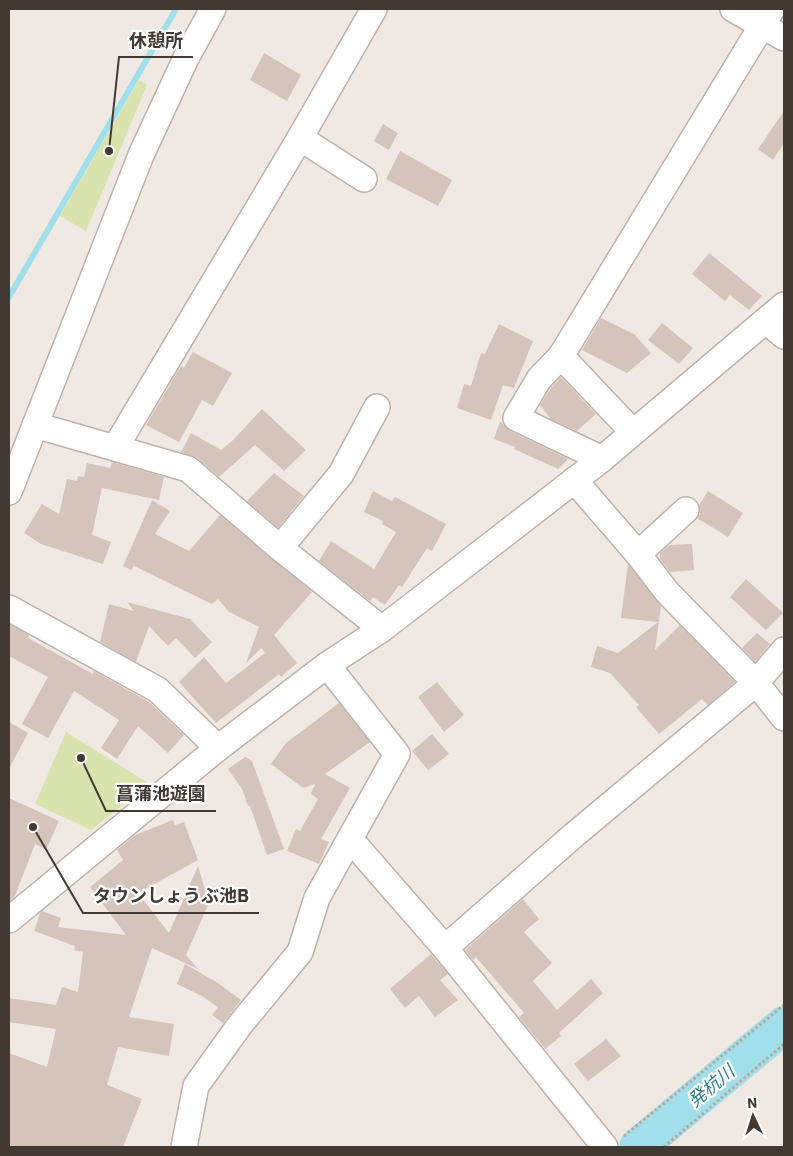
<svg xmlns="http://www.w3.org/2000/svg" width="793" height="1156" font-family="'IBM Plex Sans','Noto Sans JP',sans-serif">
  <rect width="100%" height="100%" fill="#f0e9e3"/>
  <g fill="#d8e3ad">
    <polygon points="139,80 147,85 86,231 60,216"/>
    <polygon points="66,732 150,784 91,830 35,804"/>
  </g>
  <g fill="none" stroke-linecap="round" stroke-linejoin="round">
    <polyline stroke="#a1e0eb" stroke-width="6" points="9,297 176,9"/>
    <polyline stroke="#a1e0eb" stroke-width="38" points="638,1147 784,1025"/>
  </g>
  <g fill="#d4c4bc">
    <polygon points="264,53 301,75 287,101 250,80"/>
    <polygon points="784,111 784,143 773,160 758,149"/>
    <polygon points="383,124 398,133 389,150 374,141"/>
    <polygon points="400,151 452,180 438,206 386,179"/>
    <polygon points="709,253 762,296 749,310 730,295 725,301 692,274"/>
    <polygon points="601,318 634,334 651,353 627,373 582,350"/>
    <polygon points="662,323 693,348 679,364 648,340"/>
    <polygon points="499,324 533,341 514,388 503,385 491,420 457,408 464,384 471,386 481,353 485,354"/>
    <polygon points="193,352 232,373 213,406 202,400 179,442 146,425 181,366 184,368"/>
    <polygon points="561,377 596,414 577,431 551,419 540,405 551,388"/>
    <polygon points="262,409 306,450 284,471 255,445 219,477 197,458 181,452 191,433 221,450 233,440"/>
    <polygon points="500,421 510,431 568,459 558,469 514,449 515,447 494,439"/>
    <polygon points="112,462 164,477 159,500 102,488 92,535 111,542 103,564 41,544 24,533 42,504 59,514 67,479 77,481 78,476 84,477 87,463 110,468"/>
    <polygon points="274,473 304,496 278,528 247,501"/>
    <polygon points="373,491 392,501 395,497 446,524 432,551 427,548 402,587 399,585 385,605 373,597 370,601 319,561 331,541 374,569 396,532 382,524 383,521 364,512"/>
    <polygon points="708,491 743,513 728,537 697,518 700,514 699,505"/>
    <polygon points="152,500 170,511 155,534 189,551 220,515 312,592 274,635 297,663 281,677 279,674 216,723 179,682 204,657 226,683 265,653 261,648 246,663 259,627 229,612 218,599 212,604 134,566 131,570 123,566"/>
    <polygon points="692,544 694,570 670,572 660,559 660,553 670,545"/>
    <polygon points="628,564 661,606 655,650 680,625 735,682 708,705 702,699 659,734 636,707 639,705 610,673 591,667 597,646 618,653 658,622 621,618"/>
    <polygon points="746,579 783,613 766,630 730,597"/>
    <polygon points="127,602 190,619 212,642 195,658 176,638 168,646 149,626 136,662 100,642 109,604 134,611"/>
    <polygon points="9,624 29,635 28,638 93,674 94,671 149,702 184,735 168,753 138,726 117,759 101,748 119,720 74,691 48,738 22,724 48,677 9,656"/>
    <polygon points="757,633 770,644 755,662 742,648"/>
    <polygon points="437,682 464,715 444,732 418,697"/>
    <polygon points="339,703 370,742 325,774 350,788 321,839 329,842 319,864 287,851 296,829 300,831 318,799 311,794 315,784 303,788 271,764 286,743"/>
    <polygon points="9,722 28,733 9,769"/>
    <polygon points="432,734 449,754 428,770 412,751"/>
    <polygon points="245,757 252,761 284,849 267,855 250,806 248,806 242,789 228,769"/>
    <polygon points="9,798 59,821 46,850 35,844 15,896 9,902"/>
    <polygon points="173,820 175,825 184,822 198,860 138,893 169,933 198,866 209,903 186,955 198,969 152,948 129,1017 174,1024 169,1056 118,1047 107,1085 142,1099 123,1147 9,1147 9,1053 47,1067 56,1029 9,1022 9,998 56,1005 62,987 78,992 83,952 74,950 75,946 34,931 40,913 42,911 61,918 58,927 126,935 90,887 123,860 117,850 135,835"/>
    <polygon points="523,899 539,919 524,932 552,963 533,981 557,1010 591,979 603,993 559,1033 561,1036 545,1049 519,1017 524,1013 476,957 473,960 465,950"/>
    <polygon points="431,954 448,974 440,980 458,1000 435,1017 419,996 405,1008 390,989"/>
    <polygon points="185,964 218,983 241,1000 223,1023 212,1015 218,1007 202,996 177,984"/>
    <polygon points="606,1039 621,1056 588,1081 574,1064"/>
  </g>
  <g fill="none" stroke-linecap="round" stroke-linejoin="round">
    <defs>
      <g id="minor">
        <polyline points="733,9 784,38"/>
        <polyline points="300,138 364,179"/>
        <polyline points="766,321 784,336"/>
        <polyline points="561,356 539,379 516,418 602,459"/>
        <polyline points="35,425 188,469 280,548 382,629"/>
        <polyline points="632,431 561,356 772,9"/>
        <polyline points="115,448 300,138 374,9"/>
        <polyline points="574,480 638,554 667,592 756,683 784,718"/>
        <polyline points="9,492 141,155 186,58 213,9"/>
        <polyline points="280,548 341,474 377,407"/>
        <polyline points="638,554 686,510"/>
        <polyline points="9,608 158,690 218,748"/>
        <polyline points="350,839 445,948 605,1147"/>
        <polyline points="9,920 218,748 327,665 382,629 602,459 784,305"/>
        <polyline points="445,948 574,835 756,683 784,650"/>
        <polyline points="184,1147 196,1086 239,1026 300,952 317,898 397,754 327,665"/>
      </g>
    </defs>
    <use href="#minor" stroke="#beb2a9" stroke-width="28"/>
    <g stroke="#bca698" stroke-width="3" stroke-dasharray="2.5 2.5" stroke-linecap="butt">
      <polyline points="624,1136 784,1005"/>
      <polyline points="664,1147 784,1044"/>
    </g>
    <use href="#minor" stroke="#fff" stroke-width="25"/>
  </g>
  <g text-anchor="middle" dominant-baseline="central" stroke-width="4.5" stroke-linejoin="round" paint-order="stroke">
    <g font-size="18" font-style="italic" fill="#2e8090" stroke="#fff">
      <text transform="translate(711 1086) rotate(-40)">発杭川</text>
    </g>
  </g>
  <path fill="none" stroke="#423933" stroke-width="2" d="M109 151L119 57H193M81 758L106 811H216M33 827L83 913H259"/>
  <g fill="#423933" stroke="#fff" stroke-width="2">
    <circle cx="109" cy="151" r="5"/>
    <circle cx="81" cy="758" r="5"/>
    <circle cx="33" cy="827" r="5"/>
  </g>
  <g font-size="18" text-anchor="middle" font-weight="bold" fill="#423933" stroke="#fff" stroke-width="4.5" stroke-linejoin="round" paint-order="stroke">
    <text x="156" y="47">休憩所</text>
    <text x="161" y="800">菖蒲池遊園</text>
    <text x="171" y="902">タウンしょうぶ池B</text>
  </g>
  <rect width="793" height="1156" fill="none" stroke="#423933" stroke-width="20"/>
  <g transform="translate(753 1116) rotate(356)" stroke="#ffffff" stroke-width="4" paint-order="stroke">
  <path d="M0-4L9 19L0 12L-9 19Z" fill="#423933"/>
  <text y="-8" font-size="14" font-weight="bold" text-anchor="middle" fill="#423933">N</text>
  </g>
</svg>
